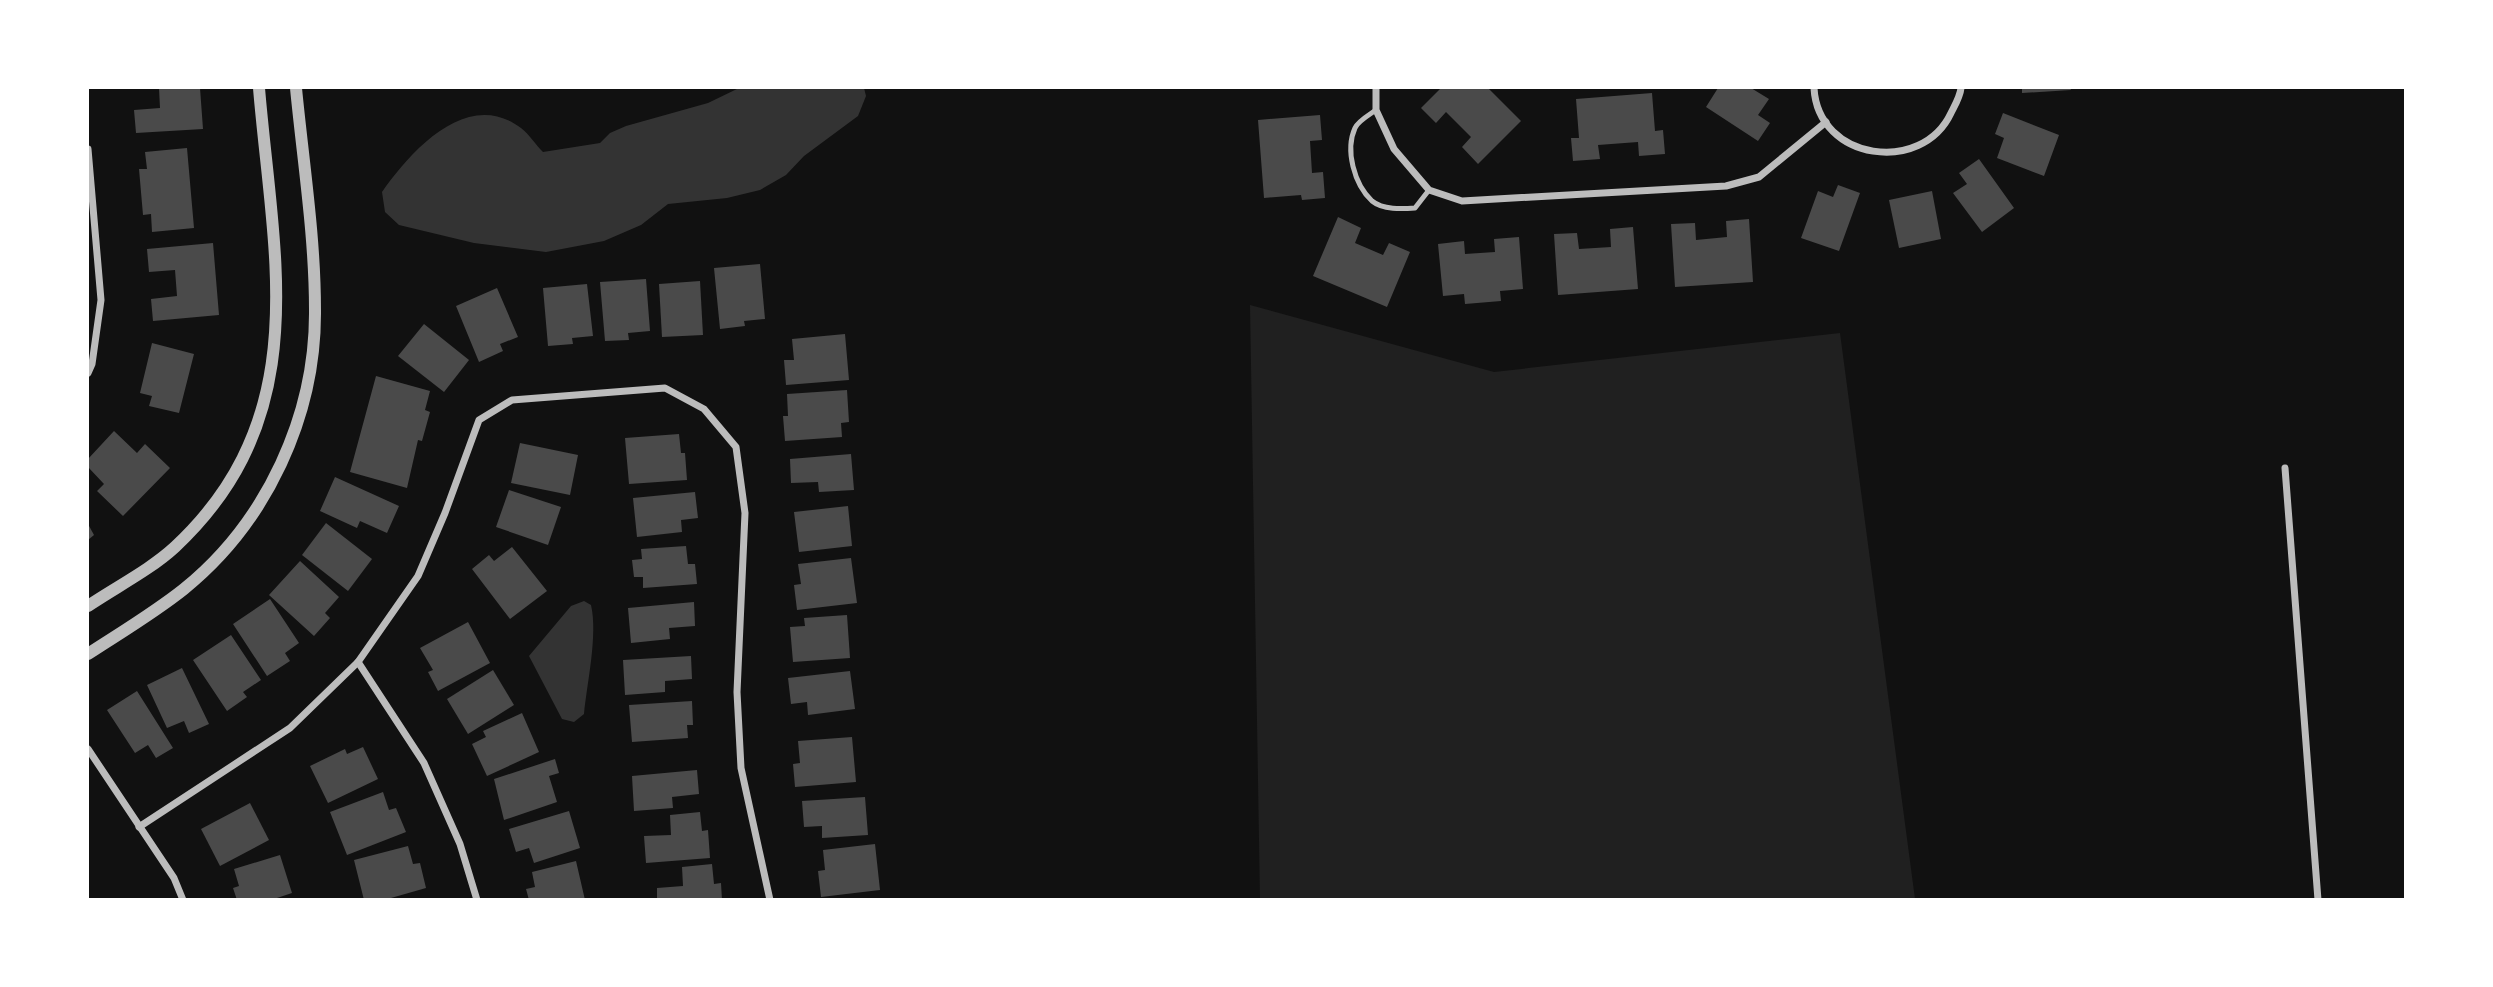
<svg xmlns="http://www.w3.org/2000/svg" width="2493" height="987" font-family="'Roboto Condensed',sans-serif">
  <rect width="100%" height="100%" fill="#111"/>
  <polygon fill="#202020" points="1250,305 1494,372 1840,333 1915,899 1260,899"/>
  <g fill="#333">
    <path d="M739 88H864L866 96 858 116 804 156 786 175 760 190 727 198 668 204 641 225 604 241 546 252 474 243 399 225 385 212 382 192C410 152 467 87 521 128 529 134 536 145 543 152L600 143 610 133 626 126 708 103Z"/>
    <path d="M584 601 591 605C598 635 587 683 584 714L574 722 562 719 529 656 571 606Z"/>
  </g>
  <g fill="#4a4a4a">
    <polygon points="159,88 200,88 203,129 136,133 134,110 160,108"/>
    <polygon points="1441,88 1488,88 1521,121 1478,164 1462,147 1471,137 1446,112 1436,123 1421,108"/>
    <polygon points="1718,88 1751,88 1769,99 1758,115 1770,123 1758,141 1706,107"/>
    <polygon points="2022,88 2070,88 2071,90 2022,93"/>
    <polygon points="1652,93 1655,131 1663,130 1665,154 1639,156 1638,142 1598,145 1600,159 1573,161 1571,138 1579,138 1576,99"/>
    <polygon points="2003,113 2059,135 2044,176 1997,158 2004,138 1995,134"/>
    <polygon points="1320,115 1322,140 1310,141 1312,173 1323,172 1325,198 1302,200 1301,195 1264,198 1258,120"/>
    <polygon points="187,148 194,228 152,232 151,214 143,215 139,169 147,169 145,152"/>
    <polygon points="1979,159 2014,208 1982,232 1953,193 1967,184 1959,173"/>
    <polygon points="1838,185 1860,193 1839,251 1801,238 1818,191 1833,197"/>
    <polygon points="1932,191 1941,239 1899,248 1889,200"/>
    <polygon points="1338,217 1361,228 1355,243 1383,255 1389,243 1410,252 1387,307 1313,276"/>
    <polygon points="1749,219 1753,282 1675,287 1671,224 1695,223 1696,240 1727,237 1726,221"/>
    <polygon points="1633,227 1638,289 1558,295 1554,234 1577,233 1579,249 1611,247 1610,229"/>
    <polygon points="1519,237 1523,289 1500,291 1501,301 1465,304 1464,294 1443,296 1438,244 1464,241 1465,254 1495,252 1494,239"/>
    <polygon points="213,243 219,315 153,321 151,299 177,296 175,270 149,272 147,249"/>
    <polygon points="760,264 765,319 744,321 745,326 720,329 714,268"/>
    <polygon points="646,279 650,331 628,333 629,340 605,341 600,282"/>
    <polygon points="700,281 703,335 662,337 659,284"/>
    <polygon points="587,284 593,336 572,338 573,344 548,346 543,288"/>
    <polygon points="497,288 518,337 500,344 503,351 479,362 456,306"/>
    <polygon points="424,324 469,360 444,392 398,356"/>
    <polygon points="845,334 849,380 786,385 784,360 794,360 792,339"/>
    <polygon points="152,343 194,354 179,413 149,406 152,396 140,393"/>
    <polygon points="376,376 430,391 425,410 430,412 422,441 418,440 407,488 350,472"/>
    <polygon points="847,390 849,422 841,423 842,437 785,441 783,416 788,416 787,394"/>
    <polygon points="114,431 137,453 145,444 170,468 123,516 97,491 104,484 88,467 88,459"/>
    <polygon points="679,434 681,453 685,453 687,480 629,484 625,438"/>
    <polygon points="520,443 578,455 570,495 511,483"/>
    <polygon points="851,454 854,490 819,492 818,482 791,483 790,459"/>
    <polygon points="335,477 399,506 387,533 360,521 357,528 320,511"/>
    <polygon points="509,490 561,507 548,545 496,527"/>
    <polygon points="695,492 698,518 681,520 682,532 637,537 633,498"/>
    <polygon points="848,506 852,546 799,552 794,512"/>
    <polygon points="326,523 372,559 348,591 302,555"/>
    <polygon points="88,524 94,535 88,540"/>
    <polygon points="686,546 688,564 695,564 697,584 643,588 643,577 634,577 632,560 642,559 641,549"/>
    <polygon points="512,547 547,591 510,619 472,569 489,555 494,561"/>
    <polygon points="851,558 857,603 797,610 794,585 801,584 798,564"/>
    <polygon points="300,561 339,597 325,613 330,618 314,636 269,595"/>
    <polygon points="270,599 299,643 285,653 290,661 267,676 233,624"/>
    <polygon points="694,602 695,626 669,628 670,639 631,643 628,608"/>
    <polygon points="847,615 850,658 793,662 790,627 805,626 804,618"/>
    <polygon points="468,622 490,663 438,691 428,672 433,670 420,648"/>
    <polygon points="231,635 261,680 243,692 247,697 227,711 193,660"/>
    <polygon points="691,656 692,679 665,681 665,692 625,695 623,660"/>
    <polygon points="182,668 209,724 189,733 184,721 167,728 147,685"/>
    <polygon points="493,670 514,705 468,734 447,699"/>
    <polygon points="850,671 855,709 808,715 807,702 791,704 788,678"/>
    <polygon points="137,691 173,748 156,758 148,745 135,753 107,710"/>
    <polygon points="692,701 693,725 687,725 688,738 632,742 629,705"/>
    <polygon points="522,713 539,752 487,776 472,744 486,737 483,731"/>
    <polygon points="852,737 856,782 795,787 793,764 800,763 798,741"/>
    <polygon points="363,747 378,779 328,803 310,766 345,749 347,754"/>
    <polygon points="555,759 559,773 549,776 557,802 504,820 494,779"/>
    <polygon points="697,770 699,794 672,797 673,808 634,811 632,776"/>
    <polygon points="383,792 389,810 396,808 406,832 347,855 330,812"/>
    <polygon points="865,797 868,835 822,838 822,826 804,827 802,801"/>
    <polygon points="250,803 269,840 220,866 201,829"/>
    <polygon points="569,811 580,848 534,863 529,848 516,852 509,829"/>
    <polygon points="700,812 702,831 708,830 710,858 646,863 644,836 671,835 670,815"/>
    <polygon points="875,844 880,890 821,897 818,871 825,870 823,850"/>
    <polygon points="408,846 413,864 420,863 426,888 384,900 364,900 354,860"/>
    <polygon points="280,855 292,893 271,900 237,900 233,888 239,886 234,869"/>
    <polygon points="576,861 585,900 529,900 526,889 535,887 532,872"/>
    <polygon points="712,864 714,884 721,883 722,900 657,900 657,888 683,886 682,867"/>
  </g>
  <g fill="none" stroke-linecap="round" stroke-linejoin="round">
    <path stroke="#bcbcbc" stroke-width="5" d="M1376 110C1369 115 1358 121 1355 128 1345 150 1354 184 1372 201 1383 210 1402 209 1415 208L1429 190"/>
    <g stroke="#bcbcbc" stroke-width="7">
      <polyline points="1376,88 1376,110 1394,149 1429,190 1462,201 1726,186 1759,177 1826,122"/>
      <path d="M1814 88C1818 161 1922 175 1951 113 1955 105 1960 97 1961 88"/>
      <polyline points="88,149 101,300 92,364 88,373"/>
      <polyline points="2285,468 2318,900"/>
      <polyline points="358,662 424,763 460,844 477,900"/>
      <polyline points="88,749 174,878 183,900"/>
      <polyline points="139,827 290,728 358,662 418,576 445,513 479,420 512,400 665,388 704,409 736,447 745,513 737,692 741,768 770,900"/>
    </g>
    <g stroke="#bcbcbc" stroke-width="12">
      <path d="M88 606C116 587 150 570 175 547 316 415 273 257 259 88"/>
      <path d="M88 654C120 633 154 613 184 589 267 522 316 415 315 310 315 236 303 161 296 88"/>
    </g>
  </g>
  <rect width="2493" height="987" fill="none" stroke="#ffffff" stroke-width="178"/>
</svg>
